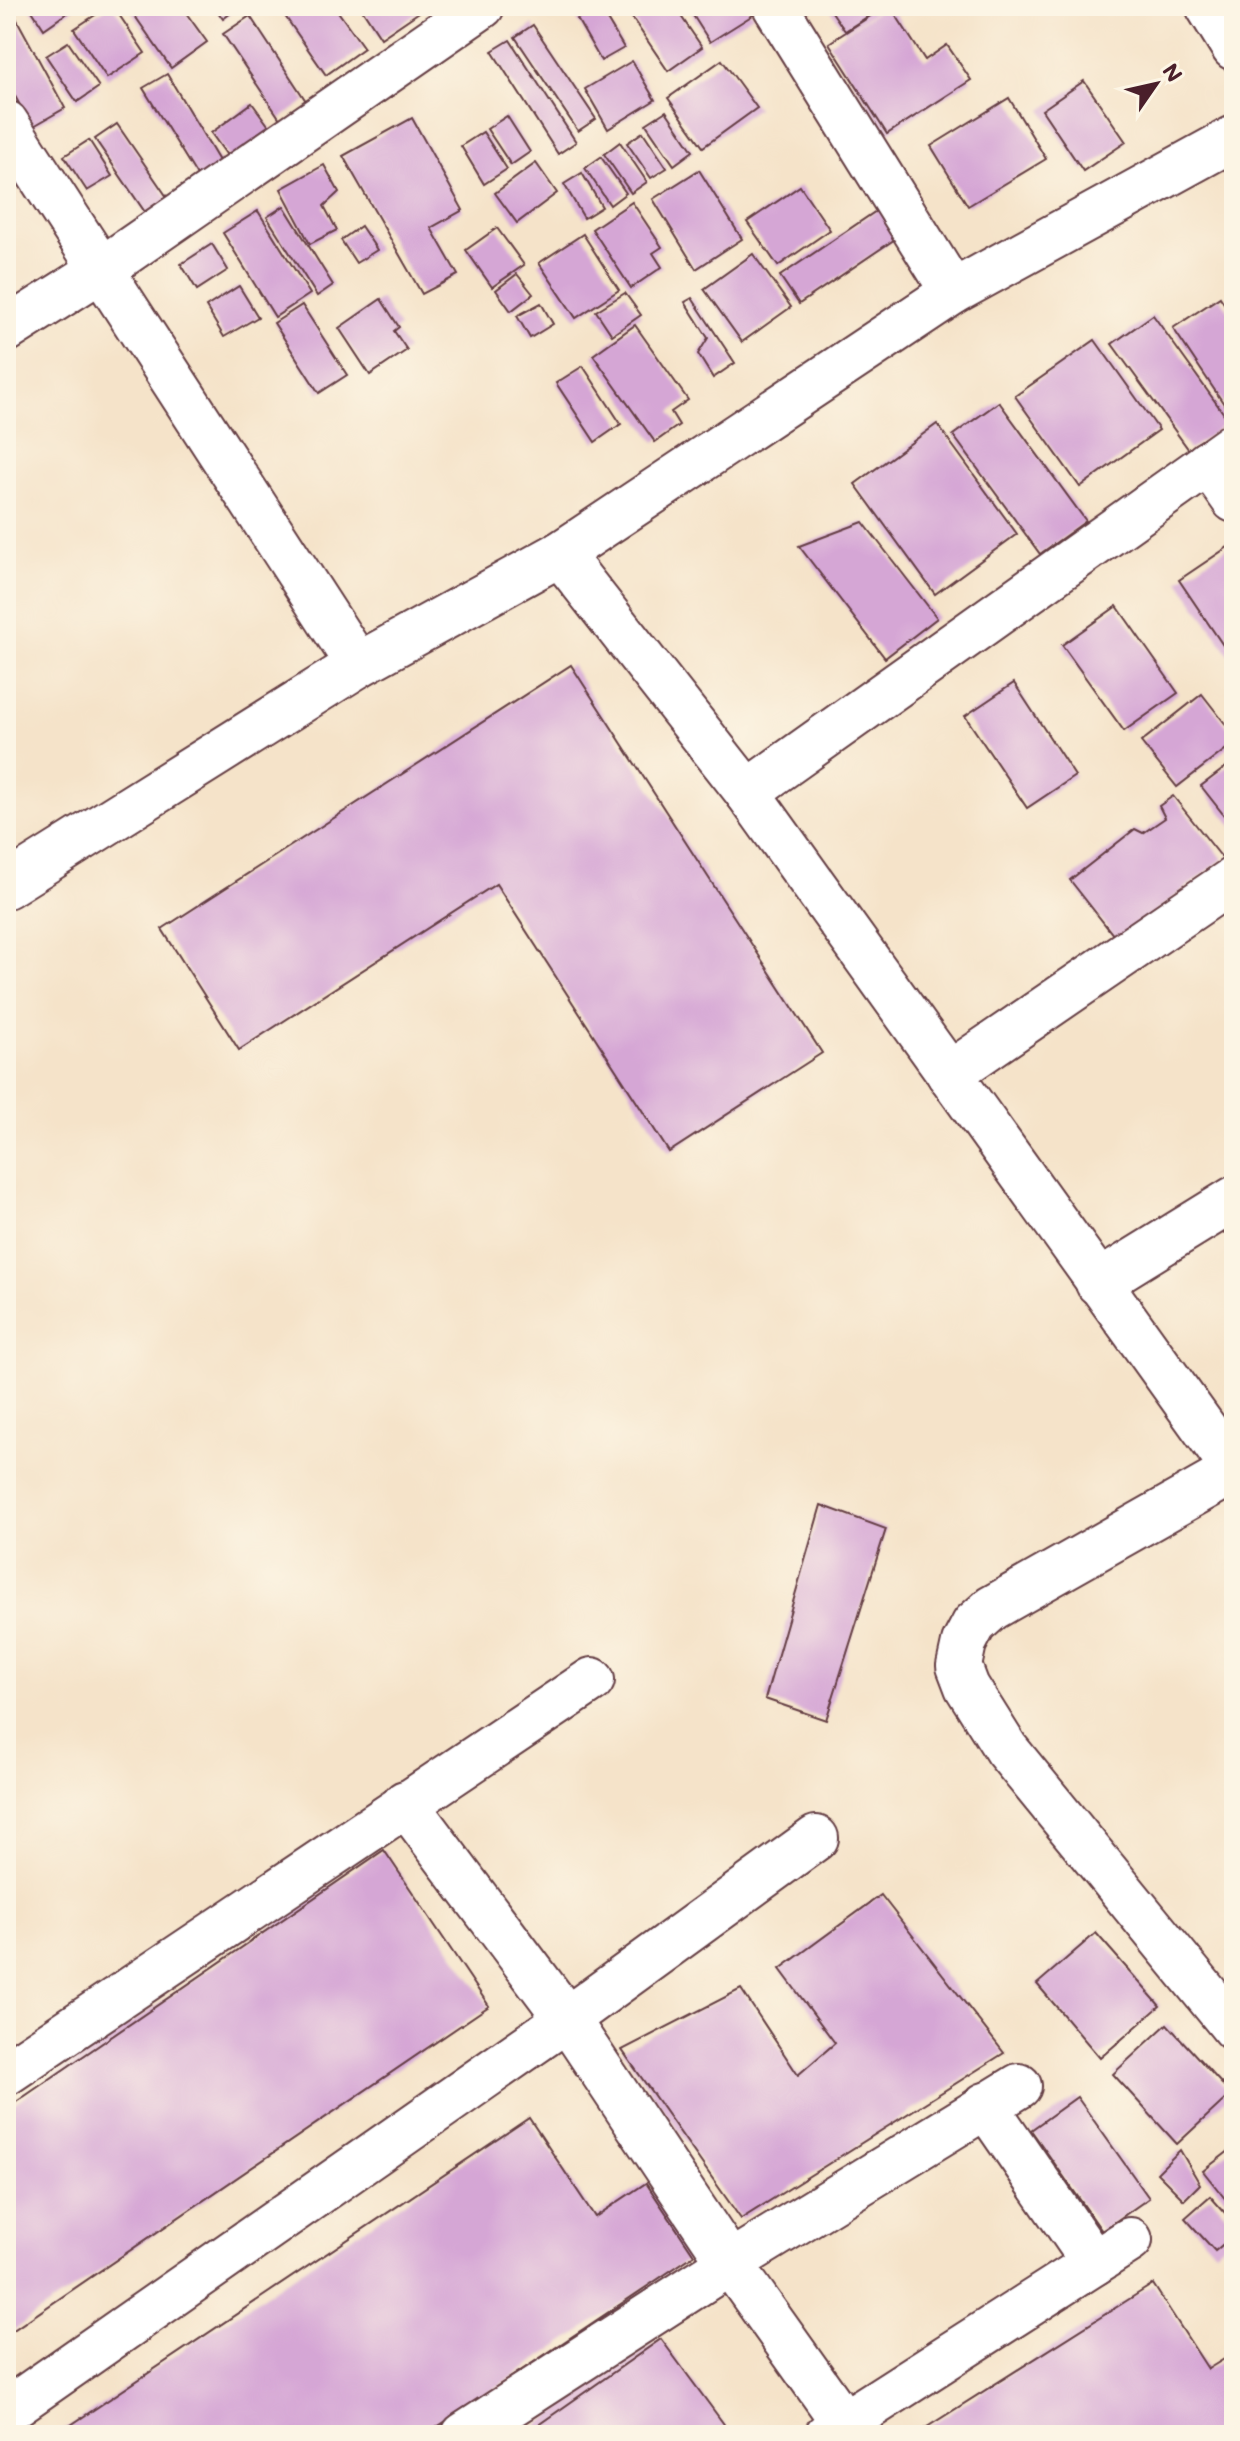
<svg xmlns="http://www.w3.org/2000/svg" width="1240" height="2441" font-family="Mali,sans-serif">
  <rect width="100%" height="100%" fill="#fcf5e5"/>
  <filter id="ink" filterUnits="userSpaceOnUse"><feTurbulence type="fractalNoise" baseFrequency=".0125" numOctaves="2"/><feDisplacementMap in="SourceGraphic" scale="16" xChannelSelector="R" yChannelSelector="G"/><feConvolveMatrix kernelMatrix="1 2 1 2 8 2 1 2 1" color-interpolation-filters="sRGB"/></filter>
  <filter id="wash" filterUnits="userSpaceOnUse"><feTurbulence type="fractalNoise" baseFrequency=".006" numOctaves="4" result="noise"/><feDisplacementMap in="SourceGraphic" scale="32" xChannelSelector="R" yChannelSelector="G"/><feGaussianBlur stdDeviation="1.8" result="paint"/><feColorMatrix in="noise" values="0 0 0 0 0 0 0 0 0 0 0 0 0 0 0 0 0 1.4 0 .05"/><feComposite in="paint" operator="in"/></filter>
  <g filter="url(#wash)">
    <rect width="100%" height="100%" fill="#f5e3c9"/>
    <g id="blocks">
      <g fill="#d5a6d5">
        <polygon points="29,6 77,6 44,29"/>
        <polygon points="109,6 113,6 145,53 107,78 74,29"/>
        <polygon points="128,6 181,6 207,42 171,68"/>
        <polygon points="214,6 240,6 223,19"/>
        <polygon points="278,6 334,6 364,48 326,75"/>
        <polygon points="360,6 424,6 425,8 381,38"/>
        <polygon points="599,6 624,48 601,61 577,19"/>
        <polygon points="624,6 674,6 702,47 668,71"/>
        <polygon points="687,6 747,6 753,15 710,42"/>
        <polygon points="828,6 884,6 845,31"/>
        <polygon points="886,6 890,6 925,60 947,45 971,80 887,134 829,43"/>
        <polygon points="250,16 306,101 280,119 223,34"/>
        <polygon points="16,18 65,108 32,127 6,80 6,24"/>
        <polygon points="533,25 596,119 578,131 515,37"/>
        <polygon points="510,40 576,142 558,154 492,51"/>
        <polygon points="68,42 99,87 77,102 46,56"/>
        <polygon points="722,60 757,108 703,147 668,98"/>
        <polygon points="632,61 655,100 608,129 585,89"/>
        <polygon points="167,74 225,171 202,184 143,88"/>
        <polygon points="1084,81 1126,142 1083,171 1042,110"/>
        <polygon points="1009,98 1046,159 968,206 931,146"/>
        <polygon points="252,103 276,136 234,165 211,133"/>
        <polygon points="666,111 693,151 674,165 646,124"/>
        <polygon points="507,116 530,152 511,165 487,129"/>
        <polygon points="412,118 463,210 431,228 458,275 422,294 343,156"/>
        <polygon points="117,124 169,200 147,215 95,139"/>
        <polygon points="483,132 507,169 484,184 461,146"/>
        <polygon points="643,132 667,168 651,178 627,143"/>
        <polygon points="89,140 112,176 87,191 64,156"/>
        <polygon points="620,142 647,182 631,193 604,154"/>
        <polygon points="601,157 626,193 610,205 585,168"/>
        <polygon points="536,163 557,193 517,223 495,193"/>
        <polygon points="324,165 339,192 324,206 337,230 310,244 281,189"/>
        <polygon points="699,170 742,239 696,269 653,199"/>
        <polygon points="582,173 602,207 584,218 564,184"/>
        <polygon points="800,186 830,230 778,266 747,222"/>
        <polygon points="632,202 662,247 653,253 662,267 631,288 592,229"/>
        <polygon points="888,203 907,231 799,304 780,276"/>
        <polygon points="284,206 333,285 317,296 267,217"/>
        <polygon points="258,211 310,294 275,317 223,233"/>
        <polygon points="361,226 377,250 356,263 341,240"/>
        <polygon points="497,228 524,265 492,287 466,250"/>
        <polygon points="583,234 619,290 576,318 539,263"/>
        <polygon points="212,244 228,270 197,290 181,264"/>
        <polygon points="753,254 791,307 742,342 704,289"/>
        <polygon points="517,274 533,294 511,311 496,290"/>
        <polygon points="239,286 258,317 224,337 206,307"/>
        <polygon points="625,293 641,315 612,335 596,311"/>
        <polygon points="1220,297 1234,319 1234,419 1173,328"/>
        <polygon points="692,298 735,363 713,378 698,354 708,338 685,302"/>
        <polygon points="381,299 399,327 394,331 407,350 370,375 339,328"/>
        <polygon points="541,303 553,324 530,338 517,316"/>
        <polygon points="302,305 347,375 319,393 274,323"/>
        <polygon points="1153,315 1229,421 1189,450 1112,344"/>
        <polygon points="635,325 688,400 671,412 679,425 655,442 593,355"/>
        <polygon points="1095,340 1159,430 1080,487 1015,396"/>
        <polygon points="583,366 621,424 595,442 556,383"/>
        <polygon points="999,402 1086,521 1040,554 953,435"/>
        <polygon points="937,424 1017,534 935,594 855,484"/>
        <polygon points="863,522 937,618 885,658 799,546"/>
        <polygon points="1234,543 1234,655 1231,657 1179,580"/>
        <polygon points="1117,606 1178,693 1124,731 1062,645"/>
        <polygon points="571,665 822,1053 669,1152 496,884 239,1050 162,929"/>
        <polygon points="1014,683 1075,776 1027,808 965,716"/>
        <polygon points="1202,694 1234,735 1234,743 1177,787 1141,742"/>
        <polygon points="1234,761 1234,828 1201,786"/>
        <polygon points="1173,796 1223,859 1118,941 1070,880 1135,829 1143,833 1165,818 1159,806"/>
        <polygon points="821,1505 886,1529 826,1720 765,1699"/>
        <polygon points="384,1850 489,2006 6,2335 6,2109"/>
        <polygon points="881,1895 1004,2053 741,2219 622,2050 741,1989 798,2075 835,2043 780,1969"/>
        <polygon points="1096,1933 1160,2006 1100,2058 1037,1984"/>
        <polygon points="1167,2024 1231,2094 1177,2144 1113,2074"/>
        <polygon points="1077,2097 1149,2198 1102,2231 1031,2130"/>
        <polygon points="529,2118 595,2217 646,2183 694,2255 425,2435 56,2435"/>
        <polygon points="1234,2147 1234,2210 1203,2171"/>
        <polygon points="1180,2150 1200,2184 1184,2200 1157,2173"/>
        <polygon points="1210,2196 1234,2223 1234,2235 1215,2251 1185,2218"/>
        <polygon points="1153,2284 1208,2369 1234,2353 1234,2435 928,2435 924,2429"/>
        <polygon points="661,2339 726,2427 715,2435 524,2435"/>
      </g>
    </g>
  </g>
  <g filter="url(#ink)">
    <use href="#blocks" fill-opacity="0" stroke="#643c43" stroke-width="2"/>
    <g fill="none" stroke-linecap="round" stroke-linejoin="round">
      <defs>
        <g id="minor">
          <polyline points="775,6 953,292"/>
          <polyline points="1208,6 1234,48"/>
          <polyline points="6,123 358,665"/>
          <polyline points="6,330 102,269 482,6"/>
          <polyline points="1208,463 1234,500"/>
          <polyline points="747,792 1234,445"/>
          <polyline points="949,1074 1234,879"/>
          <polyline points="1098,1283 1234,1199"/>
          <polyline points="1234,1471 992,1608 974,1624 964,1643 959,1666 967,1687 1006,1749 1234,2028"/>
          <polyline points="405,1803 567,2019 816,1838"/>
          <polyline points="6,2073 592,1680"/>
          <polyline points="985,2105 1094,2263"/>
          <polyline points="6,2411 567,2019 730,2263 844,2423 827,2435"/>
          <polyline points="844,2423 1130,2240"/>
          <polyline points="464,2435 730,2263 1019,2086"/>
        </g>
        <g id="tertiary">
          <polyline points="560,554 747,792 1234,1470"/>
          <polyline points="6,886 358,665 560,554 953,292 1234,138"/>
        </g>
      </defs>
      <use href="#minor" stroke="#643c43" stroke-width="48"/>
      <use href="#tertiary" stroke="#643c43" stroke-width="48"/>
      <use href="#minor" stroke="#fff" stroke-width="44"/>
      <use href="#tertiary" stroke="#fff" stroke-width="44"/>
    </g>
  </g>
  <rect width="1240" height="2441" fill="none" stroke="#fcf5e5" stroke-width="32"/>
  <g transform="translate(1156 84) rotate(56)" stroke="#fcf5e5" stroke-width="6" paint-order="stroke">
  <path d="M0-6L14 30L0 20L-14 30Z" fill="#4a1f2b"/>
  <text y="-12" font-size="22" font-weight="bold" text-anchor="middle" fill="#4a1f2b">N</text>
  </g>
</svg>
